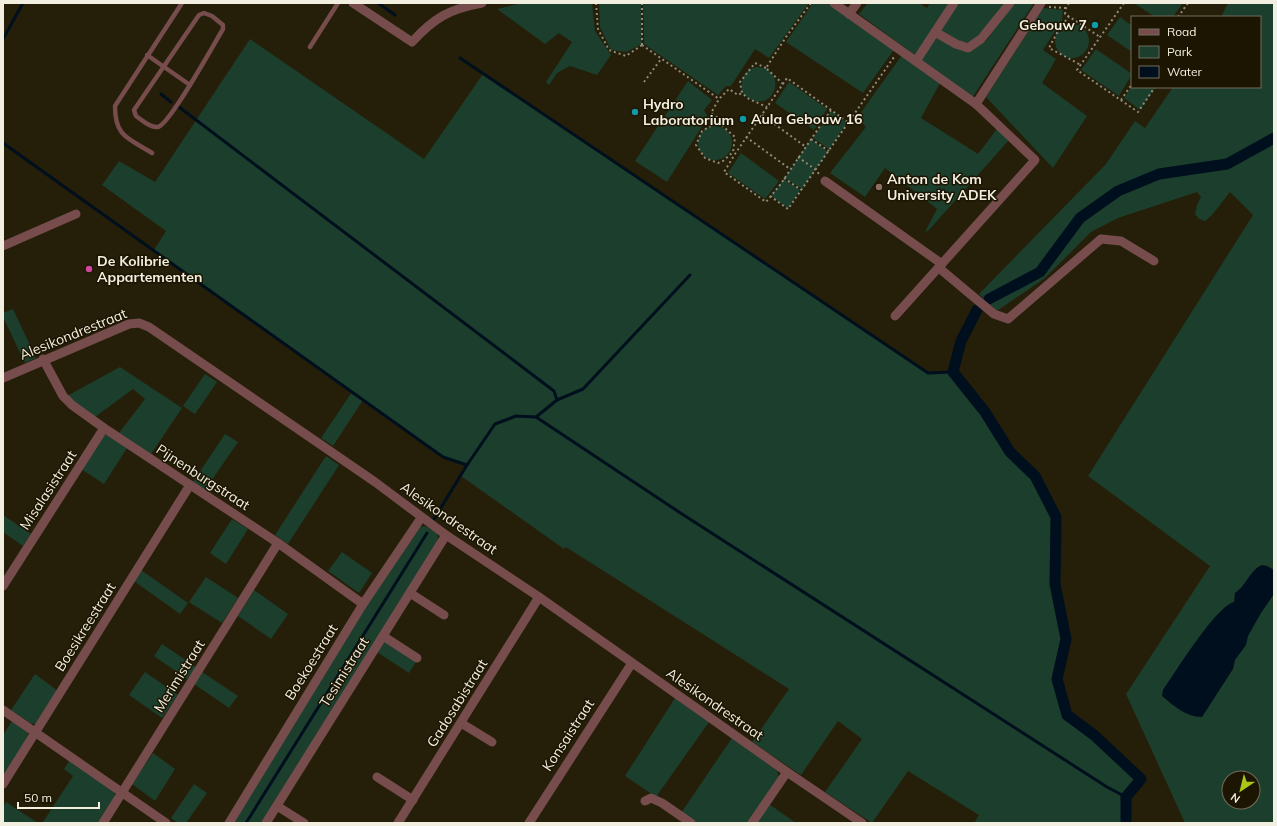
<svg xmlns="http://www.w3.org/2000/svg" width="1277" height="826" font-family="Mulish,sans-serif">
  <rect width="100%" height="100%" fill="#251e08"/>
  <g fill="#1b3f2c" fill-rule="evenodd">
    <polygon points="522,3 592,3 595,31 611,55 597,75 570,66 557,73 549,85 546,82 572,42 559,33 545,44 497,9"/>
    <polygon points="599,3 641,3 642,44 626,52 611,50 600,27"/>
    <polygon points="643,3 809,3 769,58 755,49 731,86 726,86 718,95 644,44"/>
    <polygon points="813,3 832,3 896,47 863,93 786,42"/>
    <polygon points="868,3 919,3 927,8 930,3 951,3 916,56 859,14"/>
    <polygon points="956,3 1005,3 980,36 966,45 939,30"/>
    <polygon points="1012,3 1034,3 972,98 921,60 937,37 967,51 986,41"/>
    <polygon points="1134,3 1181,3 1182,4 1173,17 1155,17"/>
    <path d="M1228 3H1274V823H1185L1126 694 1210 566 1088 476 1253 215 1230 192 1212 215 1205 221 1199 219 1195 214 1197 205 1201 197 1197 192 1118 218 1091 232 1045 278 997 311 979 294 1106 164 1135 121 1145 128 1173 87H1260V17H1221ZM1229 778H1253V802H1229Z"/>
    <polygon points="1043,8 1063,10 1062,20 1043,50 1056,59 1042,83 1087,116 1053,168 986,97"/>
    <polygon points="1120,17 1132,26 1132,52 1107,35"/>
    <circle cx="1072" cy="41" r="17"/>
    <polygon points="250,39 424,159 483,74 928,373 953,372 985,412 1010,452 1035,476 1056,517 1055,584 1066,639 1057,679 1067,715 1094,735 1141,779 1126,797 1126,823 974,823 979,815 908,771 872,823 825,792 862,739 838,721 801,775 752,742 789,689 566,547 564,549 461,476 467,465 443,457 363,400 333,446 321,438 352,392 154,250 166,231 102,185 119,161 155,182"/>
    <polygon points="1096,49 1132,74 1119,96 1081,70"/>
    <polygon points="902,55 940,83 921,118 978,154 997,129 1009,140 929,230 925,232 937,209 885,168 865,197 830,173 866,127 857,118"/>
    <path d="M756 67C788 68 776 110 752 100 748 98 745 95 742 93 741 80 742 71 756 67Z"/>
    <polygon points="688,81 712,100 704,110 708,117 667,182 635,161"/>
    <polygon points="789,82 827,109 814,130 775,103"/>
    <polygon points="1132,86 1155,88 1140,110 1124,98"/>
    <polygon points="831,111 847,123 829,149 813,138"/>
    <circle cx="715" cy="143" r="17"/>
    <polygon points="811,139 828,152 816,169 804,162 815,170 802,189 785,178"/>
    <polygon points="741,153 779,181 765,199 728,173"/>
    <polygon points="784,179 800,190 788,208 771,196"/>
    <polygon points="13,309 36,358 25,363 3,317 3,313"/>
    <polygon points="120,367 182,408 151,454 119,433 145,399 133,389 95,417 67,396"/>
    <polygon points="205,374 217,382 195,414 183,406"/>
    <polygon points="225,434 238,442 205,490 193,482"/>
    <polygon points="103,435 107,435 127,448 104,484 81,469"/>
    <polygon points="326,456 339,465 288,544 275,535"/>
    <polygon points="3,515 31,534 23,546 3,532"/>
    <polygon points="232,519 248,529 226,564 210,553"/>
    <polygon points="425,526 436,532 438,536 437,542 263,823 233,823 366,606 420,527"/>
    <polygon points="342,552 372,573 359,593 328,571"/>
    <polygon points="141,570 188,603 180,614 134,581"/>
    <polygon points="206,577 238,598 222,623 189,602"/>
    <polygon points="254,590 288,614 271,639 238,616"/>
    <polygon points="384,641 416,662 409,673 377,652"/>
    <polygon points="162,644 196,667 187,679 154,656"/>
    <polygon points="145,672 178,695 162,718 129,695"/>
    <polygon points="202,672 238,696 229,708 194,684"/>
    <polygon points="35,674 58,691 38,722 35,724 30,723 11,710"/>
    <polygon points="675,698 709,722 656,797 625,776"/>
    <polygon points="12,721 27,731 29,736 3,776 3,735"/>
    <polygon points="732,738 773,767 777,771 779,777 749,823 695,823 681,813"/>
    <polygon points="153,753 175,769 155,801 132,784"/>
    <polygon points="69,761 114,792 115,795 100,823 43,822 73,776 64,769"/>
    <polygon points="194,784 207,793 186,823 178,823 171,818"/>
    <polygon points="6,802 38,823 3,823 3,806"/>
    <polygon points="769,804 796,823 756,823"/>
  </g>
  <path fill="#000f1d" d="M1262 565 1267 566 1274 570V594L1261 613 1248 636 1246 645 1235 660 1233 669 1202 717C1186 717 1174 706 1162 696L1163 690C1175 673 1216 606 1234 602L1235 593C1246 586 1250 570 1262 565Z"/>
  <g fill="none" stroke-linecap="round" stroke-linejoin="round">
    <g stroke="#000f1d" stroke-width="3">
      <polyline points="378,3 395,15"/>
      <polyline points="3,39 23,3"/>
      <polyline points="460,58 928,373 953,372"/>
      <polyline points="161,94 171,102"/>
      <polyline points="179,107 554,391 557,400 536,417"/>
      <polyline points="3,143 443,457 467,465"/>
      <polyline points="557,400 583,389 690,275"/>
      <polyline points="434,519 467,465 495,424 516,416 536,417 682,514 1107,787 1126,797"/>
      <polyline points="246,823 427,533"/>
    </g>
    <g stroke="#000f1d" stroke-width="11">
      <polyline points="989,299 1040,272 1080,218 1118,191 1159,174 1227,164 1274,138"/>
      <polyline points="977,310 961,341 953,372 985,412 1010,452 1035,476 1056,517 1055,584 1066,639 1057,679 1067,715 1094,735 1141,779 1126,797 1126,823"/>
    </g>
    <g stroke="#908a78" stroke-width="2" stroke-dasharray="2 3" stroke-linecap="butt">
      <polyline points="596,3 598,29 609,50 626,56 642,45"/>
      <polyline points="642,3 642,45"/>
      <polyline points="1069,3 1066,8 1065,14 1100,37"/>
      <polyline points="1124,3 1077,70 1138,112 1155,87"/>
      <polyline points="1049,7 1066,8"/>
      <polyline points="1069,16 1058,31 1049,48 1081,65"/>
      <polyline points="1178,17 1188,3"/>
      <polyline points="642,45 719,99"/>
      <polyline points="766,68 755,63 740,82 742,93 749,99 767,107"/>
      <polyline points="644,82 661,59"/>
      <polyline points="783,84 766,68 786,37 811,3"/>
      <polyline points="1121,100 1132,84"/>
      <polyline points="831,110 780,185 766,202 724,172 735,154 787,78 849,123"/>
      <polyline points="762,115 806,147"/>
      <polyline points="718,122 735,137 733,152 723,161 718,163 705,158 696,145 702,131 718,122 718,118 711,113 719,99 729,89 738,95 742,93"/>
      <polyline points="746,137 790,169"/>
      <polyline points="811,139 829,151"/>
      <polyline points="798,157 816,170 819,174"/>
      <polyline points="784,178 801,190"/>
      <polyline points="770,196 788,209 894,57"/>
    </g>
    <g stroke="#764c4c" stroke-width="4.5">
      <path d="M204 13 212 16 223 25V29C214 44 170 124 158 127 150 128 142 120 136 116L134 110 199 15Z"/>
      <polyline points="310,47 338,3"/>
      <polyline points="147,55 190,85"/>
      <path d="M152 153C128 138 115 137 115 106L182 3"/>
    </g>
    <g stroke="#764c4c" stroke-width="9">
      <path d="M353 3 412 42C434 18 449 9 482 3"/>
      <polyline points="834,3 976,104"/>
      <polyline points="849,14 857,3"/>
      <polyline points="935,32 956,44 968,48 981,39 1010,3"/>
      <polyline points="916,61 954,3"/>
      <polyline points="825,181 942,264"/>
      <polyline points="3,246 76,214"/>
      <polyline points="939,268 994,314 1008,319 1101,239 1121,241 1154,261"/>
      <polyline points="895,316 1035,160 976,104 1041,3"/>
      <polyline points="43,359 63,396 72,405 104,428 278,543 363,604"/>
      <polyline points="3,378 129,324 139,323 149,327 311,438 375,482 446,535 539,597 787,772 862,823"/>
      <polyline points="3,586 104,428"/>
      <polyline points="410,593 444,615"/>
      <polyline points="383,636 417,658"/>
      <polyline points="3,710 166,823"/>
      <polyline points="461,723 492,742"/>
      <polyline points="377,777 413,800"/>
      <polyline points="3,784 190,485"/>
      <polyline points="645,801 651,798 662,803 691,823"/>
      <polyline points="277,806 304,823"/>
      <polyline points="103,823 278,543"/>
      <polyline points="229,823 363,604 421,518"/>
      <polyline points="266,823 446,535"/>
      <polyline points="398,823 539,597"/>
      <polyline points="529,823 632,663"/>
      <polyline points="752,823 787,772"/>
    </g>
  </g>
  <g fill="#0f9aa8" stroke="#1c1502" stroke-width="1.5">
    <circle cx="1095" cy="25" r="4"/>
    <circle cx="635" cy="112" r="4"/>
    <circle cx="743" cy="119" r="4"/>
  </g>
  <circle fill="#8d6e63" stroke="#1c1502" stroke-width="1.5" cx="879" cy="187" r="4"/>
  <circle fill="#d1479c" stroke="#1c1502" stroke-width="1.5" cx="89" cy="269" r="4"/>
  <g text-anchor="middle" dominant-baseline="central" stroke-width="3" stroke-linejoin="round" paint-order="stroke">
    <g font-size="14" font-weight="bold" fill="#f2eee0" stroke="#1c1502" text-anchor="start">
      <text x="1087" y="25" text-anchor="end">Gebouw 7</text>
      <text x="643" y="104">Hydro<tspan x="643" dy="16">Laboratorium</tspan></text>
      <text x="751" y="119">Aula Gebouw 16</text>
      <text x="887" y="179">Anton de Kom<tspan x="887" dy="16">University ADEK</tspan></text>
      <text x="97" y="261">De Kolibrie<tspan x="97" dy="16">Appartementen</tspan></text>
    </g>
    <g font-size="14" fill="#f2eee0" stroke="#1c1502">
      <text transform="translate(73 334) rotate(-22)">Alesikondrestraat</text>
      <text transform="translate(203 477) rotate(33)">Pijnenburgstraat</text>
      <text transform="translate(48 490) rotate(-57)">Misalasistraat</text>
      <text transform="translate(449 518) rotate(35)">Alesikondrestraat</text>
      <text transform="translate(85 627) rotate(-58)">Boesikreestraat</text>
      <text transform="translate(311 662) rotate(-58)">Boekoestraat</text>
      <text transform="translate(344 672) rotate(-58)">Tesimistraat</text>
      <text transform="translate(179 676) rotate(-58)">Merimistraat</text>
      <text transform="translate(457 703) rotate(-58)">Gadosabistraat</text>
      <text transform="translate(715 704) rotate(35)">Alesikondrestraat</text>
      <text transform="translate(568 735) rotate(-57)">Konsaistraat</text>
    </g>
  </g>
  <rect width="1277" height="826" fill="none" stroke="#f2eee0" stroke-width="8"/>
  <rect x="1131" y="16" width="130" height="72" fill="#1c1502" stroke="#726c5b"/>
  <rect x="1139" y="29" width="20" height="6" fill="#764c4c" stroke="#726c5b"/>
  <text x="1167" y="36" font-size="12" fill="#f2eee0">Road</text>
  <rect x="1139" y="46" width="20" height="12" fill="#1b3f2c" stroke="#726c5b"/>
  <text x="1167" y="56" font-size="12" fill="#f2eee0">Park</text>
  <rect x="1139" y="66" width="20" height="12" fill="#000f1d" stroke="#726c5b"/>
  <text x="1167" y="76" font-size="12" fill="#f2eee0">Water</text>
  <g transform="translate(1241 790) rotate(215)"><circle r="19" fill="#1c1502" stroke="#726c5b"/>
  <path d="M0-3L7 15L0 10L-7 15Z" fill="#aac718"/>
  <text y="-6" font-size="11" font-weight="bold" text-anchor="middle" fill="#f2eee0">N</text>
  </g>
  <path d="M18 802v6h81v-6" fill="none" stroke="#f2eee0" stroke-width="2"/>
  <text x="24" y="802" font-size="12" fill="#f2eee0" stroke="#1c1502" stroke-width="3" paint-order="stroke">50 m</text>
</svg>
